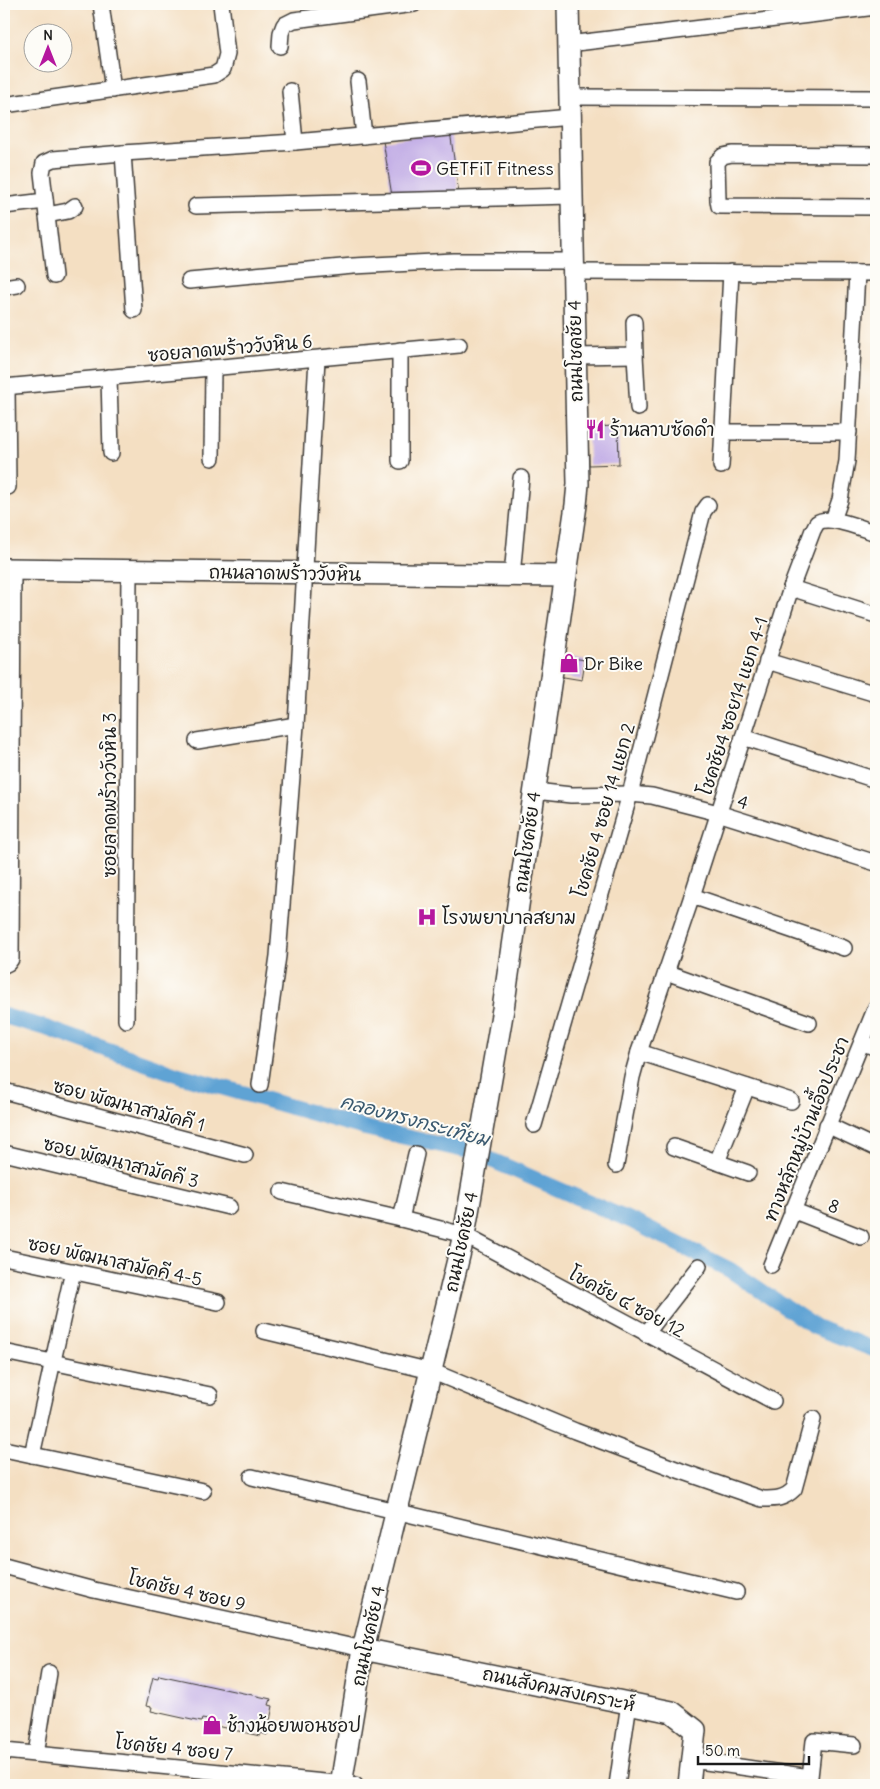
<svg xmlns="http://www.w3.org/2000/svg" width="880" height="1789" font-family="Delius,'Playpen Sans Thai',sans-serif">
  <rect width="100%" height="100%" fill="#fdfcf7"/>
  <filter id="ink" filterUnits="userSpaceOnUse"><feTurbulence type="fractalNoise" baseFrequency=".02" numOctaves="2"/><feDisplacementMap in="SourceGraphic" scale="10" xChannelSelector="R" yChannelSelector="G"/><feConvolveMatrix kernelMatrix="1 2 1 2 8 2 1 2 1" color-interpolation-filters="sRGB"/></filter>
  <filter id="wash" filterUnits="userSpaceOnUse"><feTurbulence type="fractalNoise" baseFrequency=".0096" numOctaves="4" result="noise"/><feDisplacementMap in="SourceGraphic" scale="20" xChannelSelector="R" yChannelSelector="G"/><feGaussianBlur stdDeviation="1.12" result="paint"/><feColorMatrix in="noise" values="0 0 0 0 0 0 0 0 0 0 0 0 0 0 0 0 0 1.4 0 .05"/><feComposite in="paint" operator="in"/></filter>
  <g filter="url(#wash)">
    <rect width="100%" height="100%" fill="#f4dfc2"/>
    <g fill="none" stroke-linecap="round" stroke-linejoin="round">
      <polyline stroke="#5fa3d4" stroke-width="16" points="4,1016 46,1028 179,1075 365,1128 473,1152 634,1222 730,1270 815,1327 876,1350"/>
    </g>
    <g id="blocks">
      <g fill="#c3aee6">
        <polygon points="450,131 459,194 392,196 383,141"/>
        <polygon points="618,426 619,464 589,465 588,427"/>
        <polygon points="561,656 585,660 582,680 558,676"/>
        <polygon points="159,1675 271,1699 269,1705 273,1706 267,1735 261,1733 260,1736 212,1725 213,1721 202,1719 201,1722 151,1711 152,1707 146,1706 153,1677 158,1678"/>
      </g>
    </g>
  </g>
  <g filter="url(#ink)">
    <use href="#blocks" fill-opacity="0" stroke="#3c3935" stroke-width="1"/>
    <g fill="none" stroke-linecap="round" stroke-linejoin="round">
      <defs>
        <g id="street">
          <polyline points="101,4 113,90"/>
          <polyline points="568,44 876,7"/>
          <polyline points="280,46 281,33 284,25 294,20 414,4"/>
          <polyline points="358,81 364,136"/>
          <polyline points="290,91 295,142"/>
          <polyline points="570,97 876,98"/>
          <polyline points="4,105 214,75 223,69 227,54 221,4"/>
          <polyline points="123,153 134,310"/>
          <polyline points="876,155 732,154 723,156 717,162 718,200 719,206 876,207"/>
          <polyline points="4,206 45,201"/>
          <polyline points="196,206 572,196"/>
          <polyline points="47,215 68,211 75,206"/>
          <polyline points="573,272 876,273"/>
          <polyline points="54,276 42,173 44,163 53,159 123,153 295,142 570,117"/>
          <polyline points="189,281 353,266 454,261 573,261"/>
          <polyline points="4,287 17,285"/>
          <polyline points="635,355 638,408"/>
          <polyline points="575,356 635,355 634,322"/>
          <polyline points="109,377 111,453"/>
          <polyline points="4,387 459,345"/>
          <polyline points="7,387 8,487"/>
          <polyline points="721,432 849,432"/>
          <polyline points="212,458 213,368"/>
          <polyline points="400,461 400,350"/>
          <polyline points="721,466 731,272"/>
          <polyline points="833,520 840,500 847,461 857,273"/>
          <polyline points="512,576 521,478"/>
          <polyline points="791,588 876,615"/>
          <polyline points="767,661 876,694"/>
          <polyline points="743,737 876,780"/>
          <polyline points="197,741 296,725"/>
          <polyline points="535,791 571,795 630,794 652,796 718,813 876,863"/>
          <polyline points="692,896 844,948"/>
          <polyline points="4,965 8,963 11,959 13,569"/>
          <polyline points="666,972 809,1023"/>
          <polyline points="126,1020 129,571"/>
          <polyline points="862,1042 876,1048"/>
          <polyline points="639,1052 791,1101"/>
          <polyline points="260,1085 278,956 296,725 317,359"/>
          <polyline points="4,1091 245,1155"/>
          <polyline points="534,1125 630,794 703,512 708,505"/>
          <polyline points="827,1125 876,1148"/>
          <polyline points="674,1147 748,1173"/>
          <polyline points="4,1153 229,1207"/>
          <polyline points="717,1162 747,1087"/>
          <path d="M616 1165 632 1077 639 1052 692 896 791 588 813 530C814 529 816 524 817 523 828 514 863 529 876 533"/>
          <polyline points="282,1192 401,1219 464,1235 773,1401"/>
          <polyline points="792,1210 861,1237"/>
          <polyline points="401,1219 416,1154"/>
          <polyline points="4,1257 218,1302"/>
          <polyline points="771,1265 876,1007"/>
          <path d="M264 1331 431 1371 575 1431 681 1471 762 1499C776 1499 784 1499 794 1489L813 1419"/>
          <polyline points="646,1334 699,1266"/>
          <polyline points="4,1352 210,1395"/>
          <polyline points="4,1449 203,1491"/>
          <polyline points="32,1455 73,1271"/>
          <polyline points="252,1477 736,1592"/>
          <polyline points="4,1566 94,1590 363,1649"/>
          <polyline points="4,1751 355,1785"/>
          <polyline points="36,1754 49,1673"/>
          <polyline points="692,1760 810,1777 814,1741 854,1745"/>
          <polyline points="617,1785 629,1703"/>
        </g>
        <g id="secondary">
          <polyline points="4,569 566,576"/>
          <polyline points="363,1649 672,1712 695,1730 689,1785"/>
          <polyline points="341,1785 363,1649 464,1235 503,1009 576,505 578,484 568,4"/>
        </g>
      </defs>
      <use href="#street" stroke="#3c3935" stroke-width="18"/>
      <use href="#secondary" stroke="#3c3935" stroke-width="24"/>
      <use href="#street" stroke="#fff" stroke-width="15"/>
      <use href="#secondary" stroke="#fff" stroke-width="21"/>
    </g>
  </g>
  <defs>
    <symbol id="stadium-bare" viewBox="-9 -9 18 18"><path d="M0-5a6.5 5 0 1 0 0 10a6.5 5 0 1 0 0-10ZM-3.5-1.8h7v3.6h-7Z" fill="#b5179e" stroke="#fdfcf7" stroke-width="2.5" paint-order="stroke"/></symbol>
    <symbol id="restaurant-bare" viewBox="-9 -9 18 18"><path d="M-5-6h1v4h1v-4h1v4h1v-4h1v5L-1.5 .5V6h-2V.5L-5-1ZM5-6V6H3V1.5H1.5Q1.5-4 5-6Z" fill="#b5179e" stroke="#fdfcf7" stroke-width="2.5" paint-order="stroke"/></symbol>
    <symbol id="shop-bare" viewBox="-9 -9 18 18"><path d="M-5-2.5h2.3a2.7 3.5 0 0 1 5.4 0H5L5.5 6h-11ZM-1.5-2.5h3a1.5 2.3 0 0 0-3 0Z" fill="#b5179e" stroke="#fdfcf7" stroke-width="2.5" paint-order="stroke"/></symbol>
    <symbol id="hospital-bare" viewBox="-9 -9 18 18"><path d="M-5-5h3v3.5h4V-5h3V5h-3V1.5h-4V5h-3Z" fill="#b5179e" stroke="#fdfcf7" stroke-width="2.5" paint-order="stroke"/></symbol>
  </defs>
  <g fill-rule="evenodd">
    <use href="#stadium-bare" x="407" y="154" width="28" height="28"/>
    <use href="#restaurant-bare" x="581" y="415" width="28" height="28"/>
    <use href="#shop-bare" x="555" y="649" width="28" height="28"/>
    <use href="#hospital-bare" x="413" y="903" width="28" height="28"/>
    <use href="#shop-bare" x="198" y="1711" width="28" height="28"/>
  </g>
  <g text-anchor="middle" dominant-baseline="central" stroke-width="4" stroke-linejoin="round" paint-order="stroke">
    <g font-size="18" fill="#1c1c1c" stroke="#fdfcf7" text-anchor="start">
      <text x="436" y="168">GETFiT Fitness</text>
      <text x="610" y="429">ร้านลาบซัดดำ</text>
      <text x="584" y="663">Dr Bike</text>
      <text x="442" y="917">โรงพยาบาลสยาม</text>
      <text x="227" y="1725">ช้างน้อยพอนชอป</text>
    </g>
    <g font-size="18" fill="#1c1c1c" stroke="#fdfcf7">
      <text transform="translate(230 348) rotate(-5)">ซอยลาดพร้าววังหิน 6</text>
      <text transform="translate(575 351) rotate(-91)">ถนนโชคชัย 4</text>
      <text transform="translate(285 573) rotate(1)">ถนนลาดพร้าววังหิน</text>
      <text transform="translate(733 706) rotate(-72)">โชคชัย4 ซอย14 แยก 4-1</text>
      <text transform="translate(109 795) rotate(-90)">ซอยลาดพร้าววังหิน 3</text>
      <text transform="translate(743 802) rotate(17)">4</text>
      <text transform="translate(604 810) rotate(-74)">โชคชัย 4 ซอย 14 แยก 2</text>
      <text transform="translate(527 842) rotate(-82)">ถนนโชคชัย 4</text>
      <text transform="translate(129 1105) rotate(15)">ซอย พัฒนาสามัคคี 1</text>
      <text transform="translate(806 1129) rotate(-68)">ทางหลักหมู่บ้านเอื้อประชา</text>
      <text transform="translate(121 1162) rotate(14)">ซอย พัฒนาสามัคคี 3</text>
      <text transform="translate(834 1206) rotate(21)">8</text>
      <text transform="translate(461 1242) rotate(-78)">ถนนโชคชัย 4</text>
      <text transform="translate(115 1261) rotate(12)">ซอย พัฒนาสามัคคี 4-5</text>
      <text transform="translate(627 1302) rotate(28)">โชคชัย ๔ ซอย 12</text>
      <text transform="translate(187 1591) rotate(13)">โชคชัย 4 ซอย 9</text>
      <text transform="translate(368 1636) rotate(-78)">ถนนโชคชัย 4</text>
      <text transform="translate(559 1689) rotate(12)">ถนนสังคมสงเคราะห์</text>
      <text transform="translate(174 1748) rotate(6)">โชคชัย 4 ซอย 7</text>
    </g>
    <g font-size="19" font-style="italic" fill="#3a596f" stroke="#fdfcf7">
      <text transform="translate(415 1120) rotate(15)">คลองทรงกระเทียม</text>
    </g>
  </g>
  <rect width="880" height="1789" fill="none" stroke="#fdfcf7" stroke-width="20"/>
  <g transform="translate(48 48)"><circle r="24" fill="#fdfcf7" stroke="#a3a29f"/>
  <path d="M0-4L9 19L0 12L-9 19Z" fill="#b5179e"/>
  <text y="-8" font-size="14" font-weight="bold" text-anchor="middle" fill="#1c1c1c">N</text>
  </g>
  <path d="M698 1756v8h111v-8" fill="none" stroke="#1c1c1c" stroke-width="2.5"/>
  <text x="705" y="1756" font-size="15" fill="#1c1c1c" stroke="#fdfcf7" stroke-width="4" paint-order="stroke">50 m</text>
</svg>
